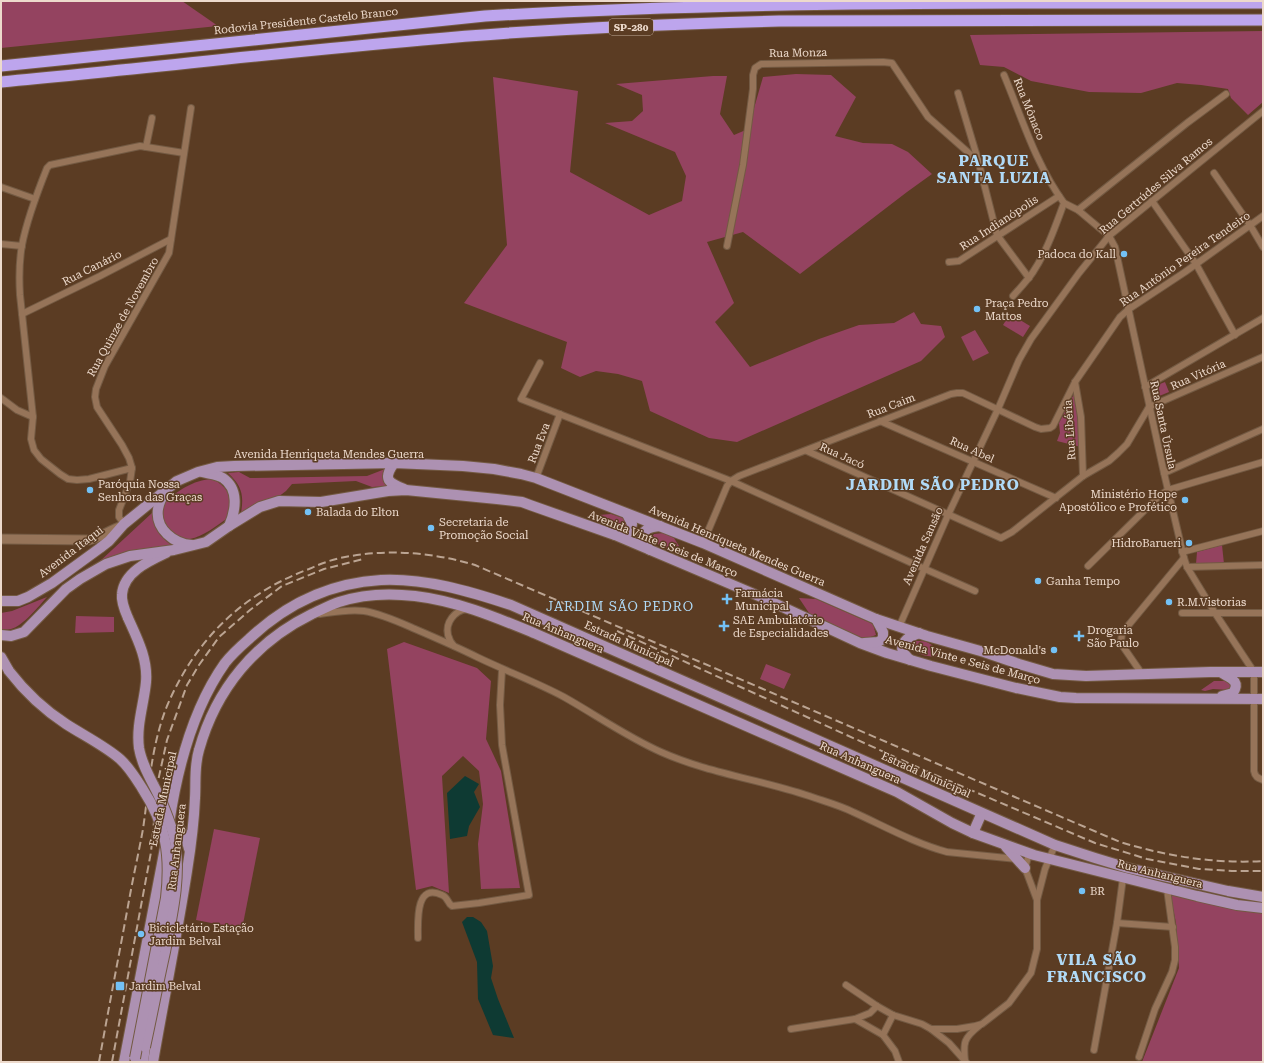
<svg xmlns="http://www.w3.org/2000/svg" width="1264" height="1063" font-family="'Roboto Serif',serif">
  <rect width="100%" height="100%" fill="#5b3c23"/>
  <g fill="#944360">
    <polygon points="1,1 182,1 218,26 1,48"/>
    <polygon points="1263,31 1263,102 1248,115 1231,98 1228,89 1201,85 1177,83 1141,93 1089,92 1031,81 1004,67 980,65 970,35"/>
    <polygon points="796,74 831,75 856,97 835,136 863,143 892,144 908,152 932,174 907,192 800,274 743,232 707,242 734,303 715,322 750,367 819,339 859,325 894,323 914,312 921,324 941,326 945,337 921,361 737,442 709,438 650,411 642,381 618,374 596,371 580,377 561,368 567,342 464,303 507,245 493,77 578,91 570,172 649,215 682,201 686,176 675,152 605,123 632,121 643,111 642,95 616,84 713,76 727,76 720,114 734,135 748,129 763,77"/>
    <polygon points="1010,314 1030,326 1023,337 1003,325"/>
    <polygon points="975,330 989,353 973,361 961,337"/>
    <path d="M1165 382 1169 392 1152 399C1152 389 1156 385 1165 382Z"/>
    <polygon points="1074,394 1076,394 1081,447 1057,441 1060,433 1059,423"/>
    <path d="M385 469V482L387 486 372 487 356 481 292 484 286 491 278 497 264 500 241 513C244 495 242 486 228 473L239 472 250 478 367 476Z"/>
    <path d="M213 479C231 490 232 497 228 518 217 525 203 537 190 539 178 541 168 533 163 522 161 517 162 509 162 504 178 491 192 480 213 479Z"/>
    <path d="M152 513C155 530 158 534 171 545L127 551 100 563 99 562Z"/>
    <path d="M611 514 623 518 629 523 627 530C612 530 607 528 599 515Z"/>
    <polygon points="663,533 674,538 679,546 668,548 652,542 651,538 654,534"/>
    <polygon points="1222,545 1224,564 1196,564 1197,552"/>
    <path d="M47 597C39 606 23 626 11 629 8 630 4 629 1 629V613L12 611Z"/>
    <polygon points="799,598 816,599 873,624 876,635 865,639 811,616"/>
    <polygon points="76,616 114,617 114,632 75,633"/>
    <path d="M915 641C931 640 932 645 942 656 931 657 921 657 914 649Z"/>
    <polygon points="404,642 477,668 491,681 486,739 501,771 520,888 481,889 478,844 483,804 479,771 463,756 442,776 449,893 432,886 416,890 387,649"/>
    <polygon points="766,664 791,674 784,689 760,679"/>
    <polygon points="1214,681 1234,681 1229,690 1213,689 1205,691 1201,690"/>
    <polygon points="214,829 260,838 242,929 196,920"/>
    <polygon points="1170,893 1263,911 1263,1062 1142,1062 1179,968 1176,923"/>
  </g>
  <g fill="#0e3a33">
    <polygon points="465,776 479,784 474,792 480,807 469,826 467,836 450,839 447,793"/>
    <polygon points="467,917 473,917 481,922 487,931 493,966 491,978 498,999 514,1038 493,1035 478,999 477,962 462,922"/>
  </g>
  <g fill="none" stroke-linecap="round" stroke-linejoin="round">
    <defs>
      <g id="minor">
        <path d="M1004 75C1022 118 1036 165 1064 203 1055 227 1047 251 1033 272 1027 281 1020 288 1013 296"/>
        <polyline points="958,93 978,160 997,235 1029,278"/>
        <polyline points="146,147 152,118"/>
        <polyline points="1214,173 1250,225 1263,247"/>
        <polyline points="1,187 35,199"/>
        <polyline points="1152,201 1196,264 1235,335"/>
        <path d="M1064 203 1078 210 1109 236 1115 247 1164 473 1184 558 1187 567 1215 613 1254 672V771C1255 777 1258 778 1263 780"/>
        <polyline points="1078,210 1187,123 1226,94"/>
        <polyline points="1,244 22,246"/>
        <polyline points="727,246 743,165 753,89 753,75 755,68 761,64 883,62 892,63 928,117 979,162"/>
        <polyline points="949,262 959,261 1059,196"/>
        <polyline points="22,314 100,276 171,239"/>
        <polyline points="540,363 521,399 731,481 925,569 975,591"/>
        <polyline points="1075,382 1081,417 1083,476"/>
        <polyline points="1145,387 1263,318"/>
        <polyline points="1,398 17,410 33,417"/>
        <polyline points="880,421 1056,498"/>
        <polyline points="807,451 1001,538 1012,532 1083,476 1109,461 1118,453 1127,444 1149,407 1263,357"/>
        <path d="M132 468 89 479 77 480 68 479 60 474 41 459 34 450 31 439 33 417 20 295C19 279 19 262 22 245 27 219 37 193 47 168L50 165 140 146 184 153"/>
        <polyline points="1164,473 1263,429"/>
        <polyline points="536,478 560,414"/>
        <polyline points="124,524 119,517 119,510 130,482 132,468 129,458 122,445 97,407 95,397 96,389 105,366 169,253 191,108"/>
        <polyline points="703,543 727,486 731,481 739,476 951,394 957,393 963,393 1035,427 1041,429 1050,428 1053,426 1075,382 1120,317 1129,309 1185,272 1263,216"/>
        <polyline points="1182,552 1263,531"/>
        <polyline points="1088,566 1159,496 1168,490 1263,462"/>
        <polyline points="1187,567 1263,565"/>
        <polyline points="1182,613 1263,613"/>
        <path d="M320 614C334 612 349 609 364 611 382 614 399 622 415 629 436 638 457 647 477 657 506 671 536 682 564 697 596 715 627 737 661 752 710 774 764 780 815 798 827 802 841 806 853 812 884 826 914 843 947 852L1017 859"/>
        <polyline points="899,627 948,515 998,409 1019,360 1031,339 1079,273 1109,236 1263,111"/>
        <path d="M454 646C451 643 449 639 448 635 445 622 455 611 466 609"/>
        <polyline points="1142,674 1122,645 1121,642 1122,633 1184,558"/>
        <polyline points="1029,854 1025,868 1037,900"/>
        <polyline points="1117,923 1173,927"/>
        <path d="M418 938C418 922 415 882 442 895 448 897 447 903 452 906L479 903 529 895 502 745 500 705 502 670"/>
        <polyline points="846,985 877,1006 893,1015 922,1024 931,1029 957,1029 975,1026 982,1024 1009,1003 1031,973 1037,949 1037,900 1045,869 1055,845"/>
        <polyline points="855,1019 870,1013 877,1006"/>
        <polyline points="791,1029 855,1019 883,1035 895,1051 899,1062"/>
        <polyline points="931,1029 949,1043 966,1062"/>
        <polyline points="883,1035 893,1015"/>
        <polyline points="1094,1050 1117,923 1123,878"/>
        <polyline points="1139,1057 1155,1009 1172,972 1175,960 1175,947 1167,889"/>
        <path d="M965 1061C963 1042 964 1038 979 1026"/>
      </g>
      <path id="secondary" d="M1 539 89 540C99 538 110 530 122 526"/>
      <g id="primary">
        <path d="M394 463C382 480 389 483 404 489"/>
        <path d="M202 472C209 474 216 474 223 478 239 489 236 510 229 526"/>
        <path d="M165 492C162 497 159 503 158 509 155 529 174 544 192 545"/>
        <path d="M615 535C624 535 631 534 632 524L627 514"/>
        <path d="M650 550 642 542C641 529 650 527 660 526"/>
        <polyline points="1,601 18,601 28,597 52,583 100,548 109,541 124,524 177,481 198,472 217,467 234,466 394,463 463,466 494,469 521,474 536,478 703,543 876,619 927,636 984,652 1019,664 1053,674 1086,676 1210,672 1263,672"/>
        <path d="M128 618C125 611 121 602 122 594 124 572 149 561 166 553"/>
        <polyline points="1,635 11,636 24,632 66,589 80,579 106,564 130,556 174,550 206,542 229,526 260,507 279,501 321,502 388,491 406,490 497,499 522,502 530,505 615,535 761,597 860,643 887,653 931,666 1016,688 1060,697 1076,698 1263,699"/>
        <polyline points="864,643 878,642 883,639 883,632 876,619"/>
        <polyline points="1,657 9,671"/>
        <path d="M910 660C908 658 905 655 903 652 899 641 911 636 919 633"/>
        <path d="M1222 673C1230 678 1241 681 1233 693L1222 696"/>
        <path d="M169 824C177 770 193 708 225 663 232 654 241 646 249 639 286 604 329 583 381 580 425 578 469 591 511 605L1055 845 1095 858 1128 868 1228 891 1263 897"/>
        <polyline points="973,833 980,817"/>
        <polyline points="167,835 174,829 181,830 185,835 189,849"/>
        <polyline points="1006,847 1025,868"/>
        <polyline points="124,1062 165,848"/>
        <polyline points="143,1062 145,1047"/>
        <path d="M153 1062C164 998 177 935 187 871 191 846 194 822 195 798 196 782 194 766 199 750 216 689 255 642 312 614 321 610 330 605 339 602 363 594 390 593 415 596 457 601 495 617 534 633L897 792 952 823 973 833 1034 855 1197 896 1237 905 1263 908"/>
      </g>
      <g id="motorway">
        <path d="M1 66 485 16C744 1 1004 3 1263 3"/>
        <path d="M1 82C142 69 282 52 422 40 541 29 660 24 779 21L1263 20"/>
      </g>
    </defs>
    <use href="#minor" stroke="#735a43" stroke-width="8"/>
    <use href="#secondary" stroke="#735a43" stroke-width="11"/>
    <use href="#primary" stroke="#735a43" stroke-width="12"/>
    <use href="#motorway" stroke="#735a43" stroke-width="13"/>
    <use href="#minor" stroke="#967459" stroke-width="6"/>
    <use href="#secondary" stroke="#967459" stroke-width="9"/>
    <use href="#primary" stroke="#ad91b2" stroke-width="10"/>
    <use href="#motorway" stroke="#bda5ed" stroke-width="11"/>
    <g stroke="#bba492" stroke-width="2" stroke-dasharray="8 4" stroke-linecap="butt">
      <polyline points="617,631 926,771 1095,843 1147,859 1199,869 1232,871 1263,871"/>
      <path d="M99 1062C109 1006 120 950 130 895 134 873 139 851 143 829 149 788 151 746 167 706 195 640 242 594 309 569 322 563 336 558 351 556 392 549 435 553 475 565L835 720 1120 842C1166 856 1215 864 1263 861"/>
      <polyline points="112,1062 151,852 158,781 167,740 187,685 199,665 219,637 250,610 282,586 324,569 363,559"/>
    </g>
    <defs>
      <g id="primary-bridge">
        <path d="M128 618C137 638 148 659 146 682 144 704 136 725 139 748 142 766 152 781 160 798 166 812 172 826 175 841 181 878 172 915 165 952 158 983 152 1015 145 1047"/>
        <path d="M9 671C26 693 43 709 66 724 83 735 105 746 120 759 129 767 135 777 142 788 166 825 171 854 166 898L135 1058"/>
      </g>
    </defs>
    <use href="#primary-bridge" stroke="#735a43" stroke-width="12" stroke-linecap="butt"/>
    <use href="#primary-bridge" stroke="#ad91b2" stroke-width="10"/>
  </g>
  <g fill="#73c1f5" stroke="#5b3c23" stroke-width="1.5">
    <circle cx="1124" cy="254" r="4"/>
    <circle cx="977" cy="309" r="4"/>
    <circle cx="90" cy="490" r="4"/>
    <circle cx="1185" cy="500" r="4"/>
    <circle cx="308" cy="512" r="4"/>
    <circle cx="431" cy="528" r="4"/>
    <circle cx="1189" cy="543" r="4"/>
    <circle cx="1038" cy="581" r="4"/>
    <path d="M725 593h4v4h4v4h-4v4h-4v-4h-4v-4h4z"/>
    <circle cx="1169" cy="602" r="4"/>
    <path d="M722 620h4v4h4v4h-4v4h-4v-4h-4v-4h4z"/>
    <path d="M1077 630h4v4h4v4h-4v4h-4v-4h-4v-4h4z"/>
    <circle cx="1054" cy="650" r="4"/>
    <circle cx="1082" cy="891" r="4"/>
    <circle cx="141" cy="934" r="4"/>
    <rect x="115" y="981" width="10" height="10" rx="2"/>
  </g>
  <g text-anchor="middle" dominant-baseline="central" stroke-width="3" stroke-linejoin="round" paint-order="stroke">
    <rect fill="#5b3c23" stroke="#c1ab99" stroke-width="1" x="609" y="19" width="44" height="16" rx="3"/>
    <g font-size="10" font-weight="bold" fill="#eddacc">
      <text x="631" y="27">SP-280</text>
    </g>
    <g font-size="11" fill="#eddacc" stroke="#5b3c23">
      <text transform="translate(306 21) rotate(-6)">Rodovia Presidente Castelo Branco</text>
      <text transform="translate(798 53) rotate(-1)">Rua Monza</text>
      <text transform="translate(1029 109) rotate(68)">Rua Mônaco</text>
      <text transform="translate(1156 186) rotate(-40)">Rua Gertrúdes Silva Ramos</text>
      <text transform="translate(999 223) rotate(-33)">Rua Indianópolis</text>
      <text transform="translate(1185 259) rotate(-35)">Rua Antônio Pereira Tendeiro</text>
      <text transform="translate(92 268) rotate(-27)">Rua Canário</text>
      <text transform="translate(123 317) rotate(-61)">Rua Quinze de Novembro</text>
      <text transform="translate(1198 375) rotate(-24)">Rua Vitória</text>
      <text transform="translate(891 406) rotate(-21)">Rua Caim</text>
      <text transform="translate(1163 425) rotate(78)">Rua Santa Úrsula</text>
      <text transform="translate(1070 430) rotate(-94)">Rua Libéria</text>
      <text transform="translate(539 443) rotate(-69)">Rua Eva</text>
      <text transform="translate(972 450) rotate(24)">Rua Abel</text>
      <text x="329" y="454">Avenida Henriqueta Mendes Guerra</text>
      <text transform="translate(842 456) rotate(24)">Rua Jacó</text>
      <text transform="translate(663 544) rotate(22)">Avenida Vinte e Seis de Março</text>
      <text transform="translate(737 546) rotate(23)">Avenida Henriqueta Mendes Guerra</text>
      <text transform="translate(923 546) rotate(-66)">Avenida Sansão</text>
      <text transform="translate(71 552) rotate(-37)">Avenida Itaqui</text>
      <text transform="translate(563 633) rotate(23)">Rua Anhanguera</text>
      <text transform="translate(629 644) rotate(24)">Estrada Municipal</text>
      <text transform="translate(963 660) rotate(15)">Avenida Vinte e Seis de Março</text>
      <text transform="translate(860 763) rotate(24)">Rua Anhanguera</text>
      <text transform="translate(926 775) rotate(24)">Estrada Municipal</text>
      <text transform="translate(163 799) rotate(-78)">Estrada Municipal</text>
      <text transform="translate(177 847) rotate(-83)">Rua Anhanguera</text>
      <text transform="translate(1160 874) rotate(14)">Rua Anhanguera</text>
    </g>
    <g font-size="11" fill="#eddacc" stroke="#5b3c23" text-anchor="start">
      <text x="1116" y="254" text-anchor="end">Padoca do Kall</text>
      <text x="985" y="303">Praça Pedro<tspan x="985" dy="13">Mattos</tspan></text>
      <text x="98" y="484">Paróquia Nossa<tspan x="98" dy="13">Senhora das Graças</tspan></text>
      <text x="1177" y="494" text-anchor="end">Ministério Hope<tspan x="1177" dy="13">Apostólico e Profético</tspan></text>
      <text x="316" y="512">Balada do Elton</text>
      <text x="439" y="522">Secretaria de<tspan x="439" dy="13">Promoção Social</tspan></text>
      <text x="1181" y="543" text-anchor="end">HidroBarueri</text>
      <text x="1046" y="581">Ganha Tempo</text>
      <text x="735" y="593">Farmácia<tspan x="735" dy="13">Municipal</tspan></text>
      <text x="1177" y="602">R.M.Vistorias</text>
      <text x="733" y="620">SAE Ambulatório<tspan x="733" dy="13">de Especialidades</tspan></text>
      <text x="1087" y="630">Drogaria<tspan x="1087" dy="13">São Paulo</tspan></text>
      <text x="1046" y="650" text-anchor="end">McDonald's</text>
      <text x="1090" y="891">BR</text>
      <text x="149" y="928">Bicicletário Estação<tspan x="149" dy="13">Jardim Belval</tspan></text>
      <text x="129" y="986">Jardim Belval</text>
    </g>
    <g font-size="13" letter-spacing="1" fill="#b0daf7" stroke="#5b3c23">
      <text x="620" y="606">JARDIM SÃO PEDRO</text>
    </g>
    <g font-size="15" font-weight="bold" letter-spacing="1" fill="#b0daf7" stroke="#5b3c23">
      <text x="994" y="161">PARQUE<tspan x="994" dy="17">SANTA LUZIA</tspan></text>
      <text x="933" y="485">JARDIM SÃO PEDRO</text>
      <text x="1097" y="960">VILA SÃO<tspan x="1097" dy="17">FRANCISCO</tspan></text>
    </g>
  </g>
  <rect width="1264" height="1063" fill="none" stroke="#eddacc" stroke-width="4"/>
</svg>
